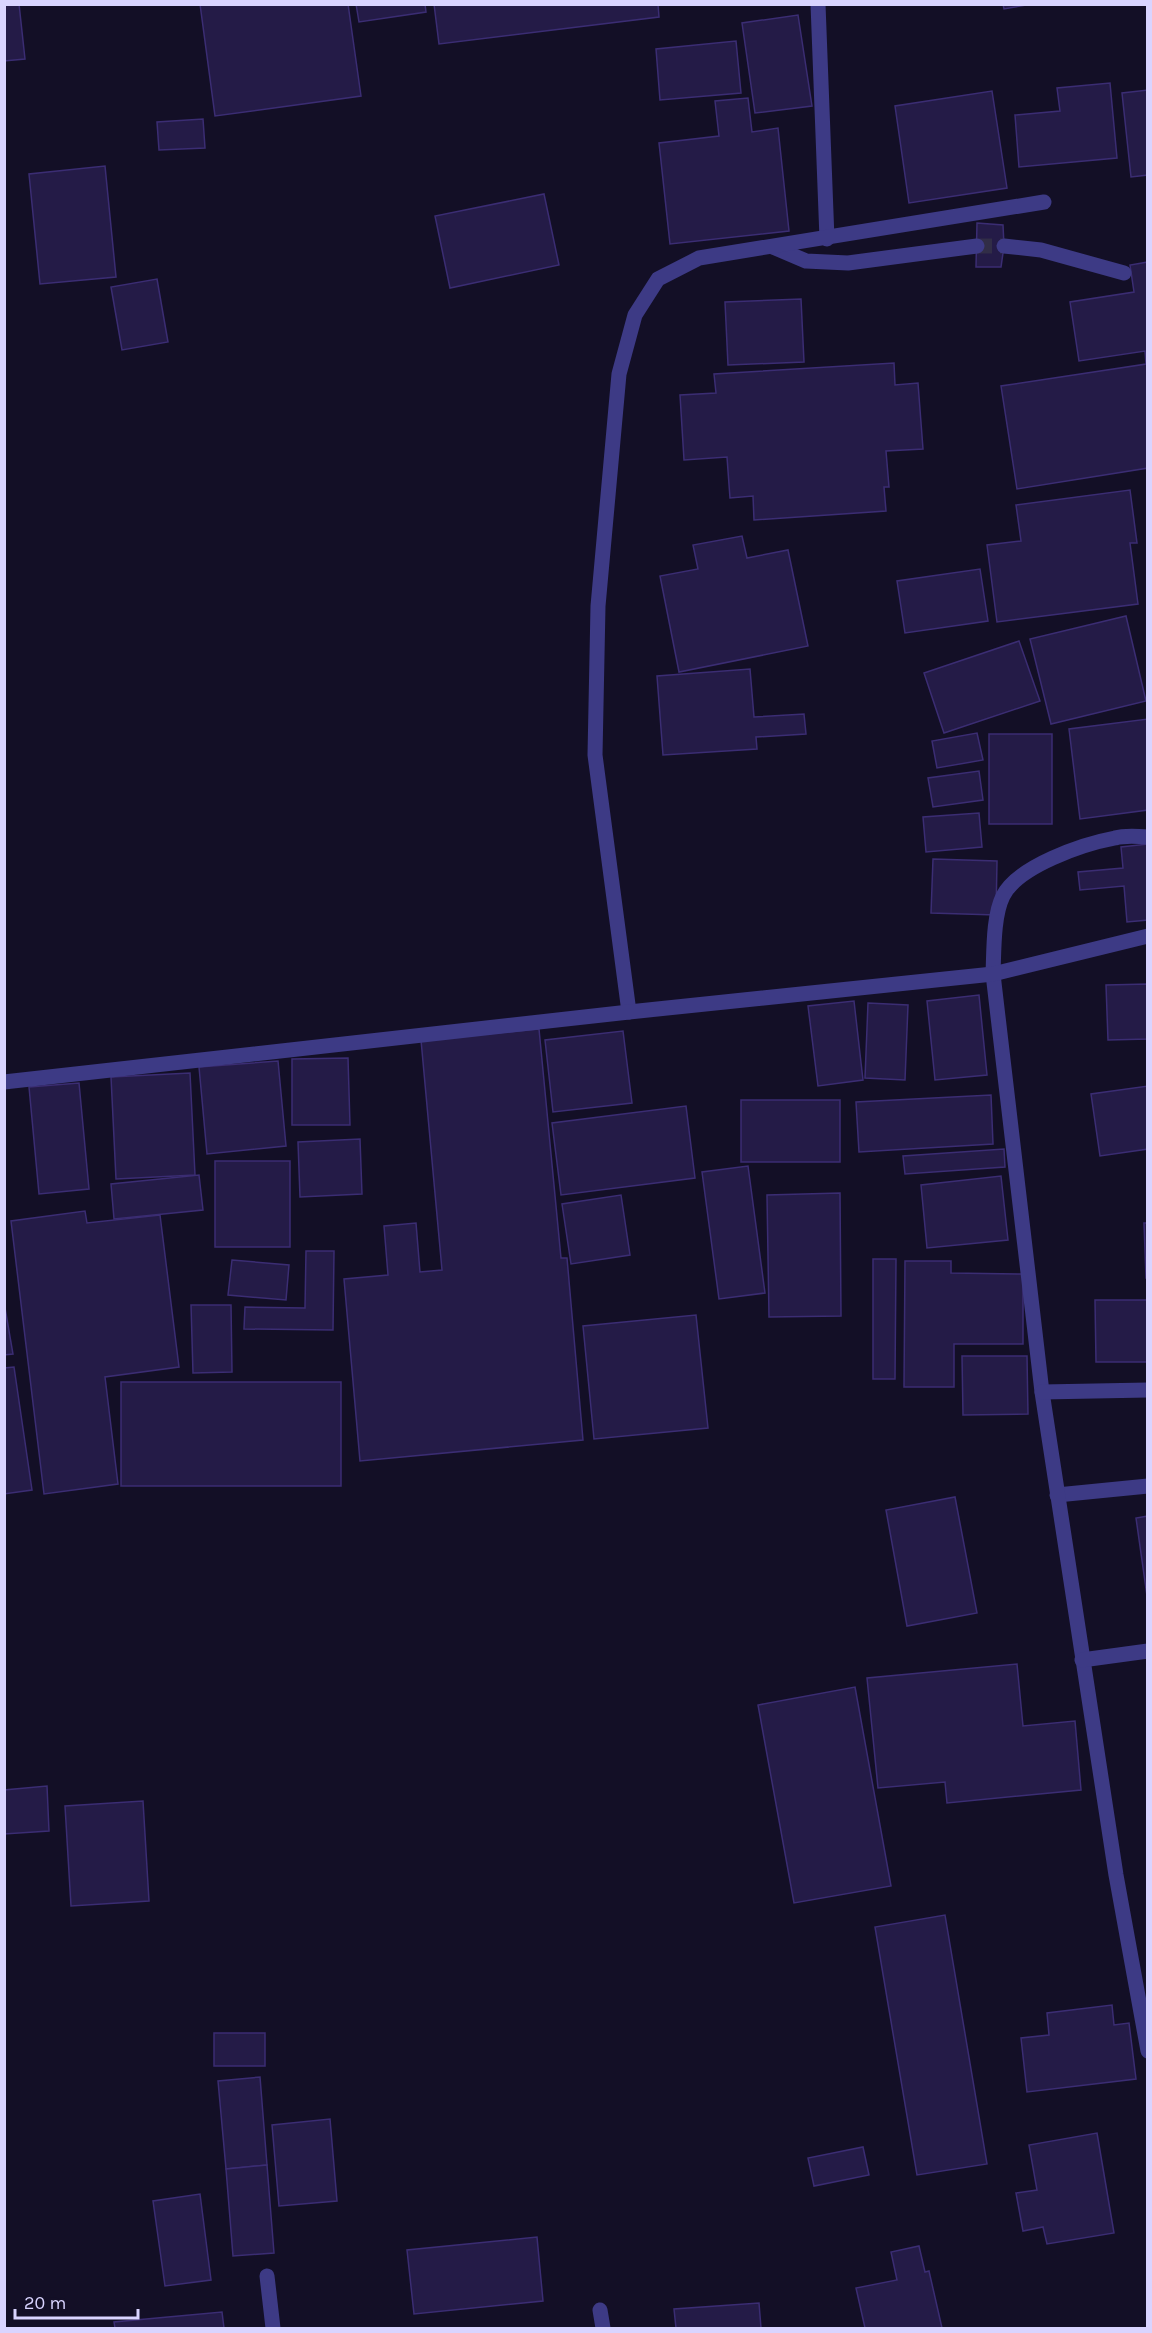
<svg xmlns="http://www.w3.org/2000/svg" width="1152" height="2333" font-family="Karla,sans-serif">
  <rect width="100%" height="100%" fill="#130f26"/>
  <g fill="#241b47" stroke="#3b2d73" stroke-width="1.5">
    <polygon points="4,4 19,4 25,59 4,61"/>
    <polygon points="200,4 348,4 361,96 215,116"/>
    <polygon points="356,4 425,4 426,12 359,22"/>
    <polygon points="434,4 658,4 659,17 439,44"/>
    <polygon points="1003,4 1032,4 1004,9"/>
    <polygon points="798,15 812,106 755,113 742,23"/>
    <polygon points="736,41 741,93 660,100 656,49"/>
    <polygon points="1110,83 1117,158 1019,167 1015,115 1060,111 1057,88"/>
    <polygon points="1148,90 1148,175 1131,177 1122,93"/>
    <polygon points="992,91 1007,188 909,203 895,106"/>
    <polygon points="748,98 752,132 778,128 789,231 670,244 659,143 719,136 715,101"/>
    <polygon points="203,119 205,148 159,150 157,122"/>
    <polygon points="105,166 116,277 40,284 29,174"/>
    <polygon points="544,194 559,265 450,288 435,216"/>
    <polygon points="977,223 1003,225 1004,246 1001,267 976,267"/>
    <polygon points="1148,262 1148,468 1017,489 1001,386 1146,364 1145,351 1079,361 1070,302 1134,292 1130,265"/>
    <polygon points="157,279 168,342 122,350 111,287"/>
    <polygon points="801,299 804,362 728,365 725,302"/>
    <polygon points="894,363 895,385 918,383 923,449 886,451 889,487 884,487 886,511 754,520 753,496 730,498 727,457 684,460 680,395 716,393 714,374"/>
    <polygon points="1130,490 1137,543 1130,543 1138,604 997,622 987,545 1021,541 1016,505"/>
    <polygon points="742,536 747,558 788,550 808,646 679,672 660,576 698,569 693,545"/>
    <polygon points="980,569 988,621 905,633 897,581"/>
    <polygon points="1126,616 1146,701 1051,724 1030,639"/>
    <polygon points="1019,641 1040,701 944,733 924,673"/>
    <polygon points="750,669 754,717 804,714 806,734 756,737 757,749 663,755 657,676"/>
    <polygon points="1148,719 1148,810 1080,819 1069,729"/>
    <polygon points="977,733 983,760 937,768 932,741"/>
    <rect x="989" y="734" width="63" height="90"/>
    <polygon points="979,771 983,800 933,807 928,778"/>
    <polygon points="979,813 982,847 926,852 923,817"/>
    <polygon points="1148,844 1148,920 1127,922 1124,886 1080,890 1078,872 1123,868 1121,847"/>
    <polygon points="933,859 997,861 996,915 931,913"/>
    <polygon points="1148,984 1148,1039 1108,1040 1106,985"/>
    <polygon points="979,995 987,1075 935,1080 927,1001"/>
    <polygon points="854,1001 863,1080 818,1086 808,1006"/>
    <polygon points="868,1003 908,1005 905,1080 865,1078"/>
    <polygon points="539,1029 561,1258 567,1258 583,1440 360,1461 344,1279 388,1275 384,1226 416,1223 420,1272 442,1270 421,1040"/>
    <polygon points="623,1031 632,1103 553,1112 545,1040"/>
    <polygon points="348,1058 350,1125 292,1125 292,1059"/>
    <polygon points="278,1061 286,1146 207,1154 199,1067"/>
    <polygon points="190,1073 195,1175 116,1179 111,1077"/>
    <polygon points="79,1083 89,1189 39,1194 29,1087"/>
    <polygon points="1148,1086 1148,1149 1100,1156 1091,1094"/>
    <polygon points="991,1095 993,1144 859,1152 856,1102"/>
    <rect x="741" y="1100" width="99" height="62"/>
    <polygon points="686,1106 695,1178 561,1195 552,1123"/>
    <polygon points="360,1139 362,1194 300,1197 298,1142"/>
    <polygon points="1004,1149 1005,1167 905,1174 903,1156"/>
    <rect x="215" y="1161" width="75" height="86"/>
    <polygon points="748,1166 765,1293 719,1299 702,1172"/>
    <polygon points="199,1175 203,1210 114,1219 111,1184"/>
    <polygon points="1001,1176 1008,1240 927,1248 921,1185"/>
    <polygon points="840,1193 841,1316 769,1317 767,1195"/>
    <polygon points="621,1195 630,1255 571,1264 562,1204"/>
    <polygon points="85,1211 87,1223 160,1215 179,1367 105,1377 118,1484 44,1494 11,1221"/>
    <polygon points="1144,1223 1148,1223 1148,1278 1146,1278"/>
    <polygon points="306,1251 334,1251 333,1330 244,1329 245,1307 305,1308"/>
    <polygon points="873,1259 896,1259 895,1379 873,1379"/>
    <polygon points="232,1260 289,1265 286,1300 228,1295"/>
    <polygon points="905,1261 951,1261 951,1273 1023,1274 1023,1344 954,1344 954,1387 904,1387"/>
    <polygon points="1095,1300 1148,1300 1148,1362 1096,1362"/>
    <polygon points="4,1302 13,1354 4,1355"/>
    <polygon points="191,1305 231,1305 232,1372 193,1373"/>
    <polygon points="696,1315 708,1428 594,1439 583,1326"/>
    <polygon points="962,1356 1027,1356 1028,1414 963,1415"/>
    <polygon points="14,1367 32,1490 4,1494 4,1368"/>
    <rect x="121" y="1382" width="220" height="104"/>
    <polygon points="955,1497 977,1613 907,1626 886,1510"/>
    <polygon points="1148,1516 1148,1603 1136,1518"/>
    <polygon points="1017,1664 1023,1726 1075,1721 1081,1790 947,1803 945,1782 878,1788 867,1678"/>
    <polygon points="855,1687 891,1886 794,1903 758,1705"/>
    <polygon points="47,1786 49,1831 4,1834 4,1790"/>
    <polygon points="143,1801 149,1901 71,1906 65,1806"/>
    <polygon points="945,1915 987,2164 917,2175 875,1927"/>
    <polygon points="1112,2005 1114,2025 1129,2023 1136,2079 1027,2092 1021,2038 1049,2035 1047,2013"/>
    <rect x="214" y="2033" width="51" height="33"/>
    <polygon points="260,2077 267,2165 226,2169 218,2081"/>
    <polygon points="330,2119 337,2201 279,2206 272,2125"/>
    <polygon points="1097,2133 1114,2233 1047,2244 1043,2227 1023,2231 1016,2193 1037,2190 1029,2145"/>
    <polygon points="863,2147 869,2175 814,2186 808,2158"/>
    <polygon points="267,2165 274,2253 233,2256 226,2169"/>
    <polygon points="200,2194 211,2280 165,2286 153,2201"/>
    <polygon points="537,2237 543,2301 414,2314 407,2250"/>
    <polygon points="919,2246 925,2272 929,2271 942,2328 865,2328 856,2288 897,2280 891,2252"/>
    <polygon points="759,2303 761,2328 676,2328 674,2309"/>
    <polygon points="222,2312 224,2328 115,2328 114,2322"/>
  </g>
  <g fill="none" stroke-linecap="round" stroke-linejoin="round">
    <polyline stroke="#312d47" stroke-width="15" stroke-dasharray="15 8" stroke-linecap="butt" points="977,246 1004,246"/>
    <g stroke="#3d3a85" stroke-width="15">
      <path d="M993 974C994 952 993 916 1003 896 1018 866 1083 844 1115 838 1125 835 1137 836 1148 837"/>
      <polyline points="1057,1495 1148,1486"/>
      <polyline points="267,2276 273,2328"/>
      <polyline points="600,2310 603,2328"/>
    </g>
    <g stroke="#3d3a85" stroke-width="15">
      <polyline points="818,4 827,239"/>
      <polyline points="1004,246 1041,250 1124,273"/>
      <polyline points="773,247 806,261 848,263 977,246"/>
      <polyline points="993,974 1042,1392 1116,1875 1148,2051"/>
      <polyline points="629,1012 595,755 598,606 619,374 635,315 658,279 699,258 1044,202"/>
      <polyline points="4,1082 629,1012 993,974 1148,936"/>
      <polyline points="1042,1392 1148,1390"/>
      <polyline points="1082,1660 1148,1651"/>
    </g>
  </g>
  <rect width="1152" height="2333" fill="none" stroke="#d9d4ff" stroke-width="12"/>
  <path d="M15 2309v9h123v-9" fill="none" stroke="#d9d4ff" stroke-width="3"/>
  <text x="24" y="2309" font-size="18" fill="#d9d4ff" stroke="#130f26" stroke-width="4.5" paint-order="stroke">20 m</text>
</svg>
